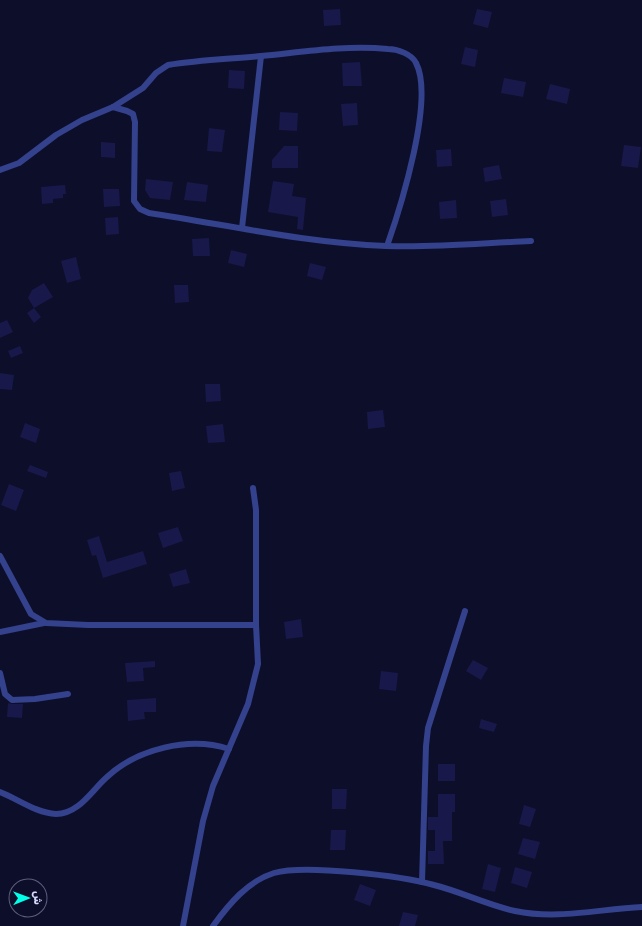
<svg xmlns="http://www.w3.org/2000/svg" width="642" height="926" font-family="Rubik,'Noto Naskh Arabic',sans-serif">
  <rect width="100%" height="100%" fill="#0d0e29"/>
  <g fill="#19184b">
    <polygon points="340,9 341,25 324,26 323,10"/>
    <polygon points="477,9 492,12 488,28 473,24"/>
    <polygon points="465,47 478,50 475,67 461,64"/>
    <polygon points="360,62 362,86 343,86 342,63"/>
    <polygon points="229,70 245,71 244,89 228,88"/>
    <polygon points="504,78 526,82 523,97 501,93"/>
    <polygon points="550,84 570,89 567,104 546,99"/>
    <polygon points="357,103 358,125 343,126 341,104"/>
    <polygon points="280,112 298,113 297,131 279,130"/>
    <polygon points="209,128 225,130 222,152 207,151"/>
    <polygon points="101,142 115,143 115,158 101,157"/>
    <polygon points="624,145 641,147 638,168 621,166"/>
    <polygon points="284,146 298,146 298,168 272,168 272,160"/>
    <polygon points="451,149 452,166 437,167 436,150"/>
    <polygon points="499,165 502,179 485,182 483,168"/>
    <polygon points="146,179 173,182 170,200 150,198 145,190"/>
    <polygon points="273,181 294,184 292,196 306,198 303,230 297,229 298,217 268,212"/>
    <polygon points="187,182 208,185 206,202 184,200"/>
    <polygon points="65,185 66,194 63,194 63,198 53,199 53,203 42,204 41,187"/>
    <polygon points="103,189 119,189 120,206 104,207"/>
    <polygon points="506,199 508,215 492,217 490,201"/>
    <polygon points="456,200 457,218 440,219 439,202"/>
    <polygon points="118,217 119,234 106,235 105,218"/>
    <polygon points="209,238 210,256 193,256 192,239"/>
    <polygon points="231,250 247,254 244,267 228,263"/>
    <polygon points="76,257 81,279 67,283 61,261"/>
    <polygon points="310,263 326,267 322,280 307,276"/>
    <polygon points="44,283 53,297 34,308 28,298 32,290"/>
    <polygon points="174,285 188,285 189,302 175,303"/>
    <polygon points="34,308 41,317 34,323 27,313"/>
    <polygon points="7,320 13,332 0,338 0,323"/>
    <polygon points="20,346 23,353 11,358 8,351"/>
    <polygon points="0,373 14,375 12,390 0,389"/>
    <polygon points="205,384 220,384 221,401 206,402"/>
    <polygon points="383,410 385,427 368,429 367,412"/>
    <polygon points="25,423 40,429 36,443 20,437"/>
    <polygon points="223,424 225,442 208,443 206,426"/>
    <polygon points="30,465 48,472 46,478 27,471"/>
    <polygon points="181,471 185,488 172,491 169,473"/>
    <polygon points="9,484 24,490 16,511 1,505"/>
    <polygon points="178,527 183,541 163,548 158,533"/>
    <polygon points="99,536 107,562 143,551 147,564 103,578 96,555 92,556 87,540"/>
    <polygon points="186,569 190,583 173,587 169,574"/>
    <polygon points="301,619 303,637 286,639 284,622"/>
    <polygon points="473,660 488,668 481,680 466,671"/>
    <polygon points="155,661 155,667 143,668 144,681 127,682 125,663"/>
    <polygon points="381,671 398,673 396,691 379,689"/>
    <polygon points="156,698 156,712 144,712 145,719 128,721 127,700"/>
    <polygon points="8,703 12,704 23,704 22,718 7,717"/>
    <polygon points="481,719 497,724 494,732 479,728"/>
    <rect x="438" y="764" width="17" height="17"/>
    <polygon points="332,789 347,789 346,809 332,809"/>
    <polygon points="438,794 455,794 455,812 452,812 452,841 443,841 444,864 428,864 428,851 435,851 435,830 428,830 428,817 438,817"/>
    <polygon points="524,805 536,809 530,827 519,824"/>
    <polygon points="331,830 346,830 345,850 330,850"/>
    <polygon points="523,838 540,842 535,859 518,854"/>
    <polygon points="488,864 501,868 495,892 482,889"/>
    <polygon points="515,867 532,872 527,888 511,883"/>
    <polygon points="360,884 376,890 370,906 354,900"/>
    <polygon points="403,912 418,915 415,926 399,926"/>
  </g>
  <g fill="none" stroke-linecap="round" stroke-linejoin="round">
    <g stroke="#34418c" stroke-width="6">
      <path d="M113 107 127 111 133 114 135 122 134 201 140 209 149 213C228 225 306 243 386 246 434 248 483 243 531 241"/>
      <path d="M0 170 19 163 56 135 82 120 113 107 143 88 156 73 168 65C199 60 230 59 261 56 303 52 345 45 388 49 397 49 412 54 416 63 435 99 400 209 387 246"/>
      <polyline points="242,228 261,56"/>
      <polyline points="0,556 31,614 46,623 88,625 256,625"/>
      <polyline points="0,632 44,623"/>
      <polyline points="0,673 5,694 12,700 35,699 68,694"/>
      <path d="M0 792C18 799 36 813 56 814 79 814 92 790 107 777 137 749 189 736 229 749"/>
      <polyline points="422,882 426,746 428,728 465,611"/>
      <polyline points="183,926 203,821 213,786 248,704 258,664 256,625 256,510 253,488"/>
      <path d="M213 926C229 904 248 881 274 873 305 864 402 876 434 885 462 892 487 905 515 911 558 920 599 909 642 907"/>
    </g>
  </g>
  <g transform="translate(28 898) rotate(89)"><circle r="19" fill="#0d0e29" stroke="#5d5f7f"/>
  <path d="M0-3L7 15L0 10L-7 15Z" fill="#01ffe9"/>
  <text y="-6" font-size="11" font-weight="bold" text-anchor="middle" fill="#d5d8ff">ش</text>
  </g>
</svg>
